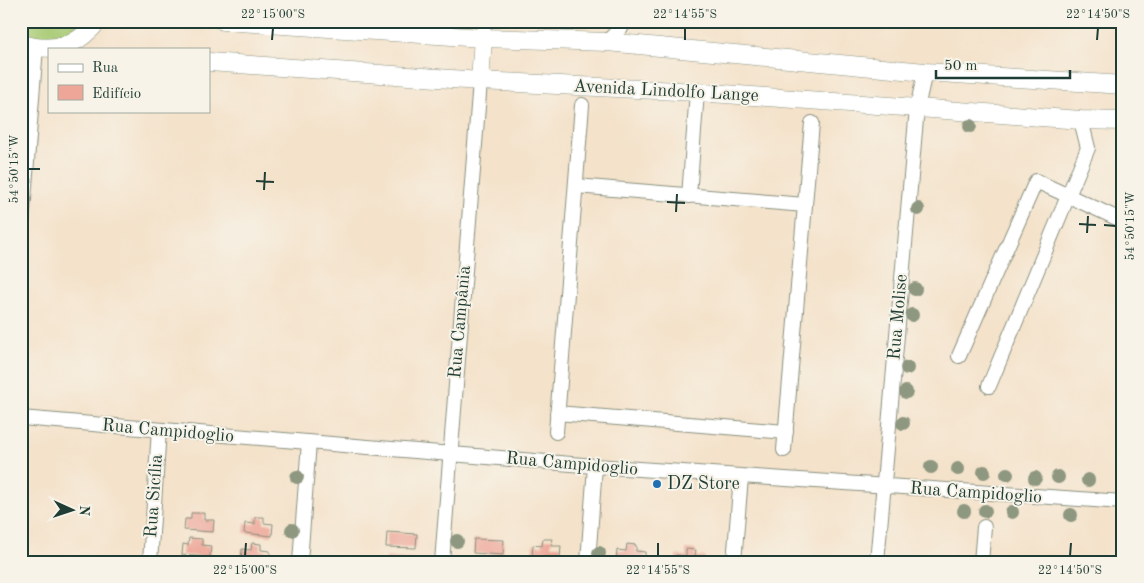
<svg xmlns="http://www.w3.org/2000/svg" width="1144" height="583" font-family="'Old Standard TT',serif">
  <rect width="100%" height="100%" fill="#f7f3e8"/>
  <filter id="ink" filterUnits="userSpaceOnUse"><feTurbulence type="fractalNoise" baseFrequency=".02" numOctaves="2"/><feDisplacementMap in="SourceGraphic" scale="10" xChannelSelector="R" yChannelSelector="G"/><feConvolveMatrix kernelMatrix="1 2 1 2 8 2 1 2 1" color-interpolation-filters="sRGB"/></filter>
  <filter id="wash" filterUnits="userSpaceOnUse"><feTurbulence type="fractalNoise" baseFrequency=".0096" numOctaves="4" result="noise"/><feDisplacementMap in="SourceGraphic" scale="20" xChannelSelector="R" yChannelSelector="G"/><feGaussianBlur stdDeviation="1.12" result="paint"/><feColorMatrix in="noise" values="0 0 0 0 0 0 0 0 0 0 0 0 0 0 0 0 0 1.4 0 .05"/><feComposite in="paint" operator="in"/></filter>
  <g filter="url(#wash)">
    <rect width="100%" height="100%" fill="#f4e2ca"/>
    <path fill="#a8cb74" stroke="#648454" d="M21 21H85C67 39 44 43 21 31Z"/>
    <g id="blocks">
      <g fill="#eda698">
        <polygon points="191,513 204,513 204,520 214,520 213,532 184,530 185,519 191,519"/>
        <polygon points="255,517 264,517 264,523 273,524 272,536 244,533 245,523 255,524"/>
        <polygon points="387,532 417,534 416,548 386,547"/>
        <polygon points="189,538 202,539 202,545 211,546 210,557 182,555 183,544 188,545"/>
        <polygon points="474,539 504,540 503,555 473,553"/>
        <polygon points="543,539 552,539 551,546 561,546 560,558 532,556 533,545 542,546"/>
        <polygon points="252,543 261,544 261,550 270,551 270,562 241,560 242,549 251,550"/>
        <polygon points="627,544 636,545 636,551 645,552 645,562 616,561 617,550 626,551"/>
        <polygon points="686,549 696,550 695,556 705,557 705,562 676,562 676,555 686,556"/>
        <polygon points="386,557 414,560 414,562 386,562"/>
      </g>
    </g>
  </g>
  <g filter="url(#ink)">
    <use href="#blocks" fill-opacity="0" stroke="#8a907f" stroke-width="1"/>
    <g fill="none" stroke-linecap="round" stroke-linejoin="round">
      <defs>
        <g id="minor">
          <polyline points="483,38 484,21"/>
          <polyline points="607,42 627,21"/>
          <polyline points="576,186 805,205"/>
          <polyline points="689,196 697,92"/>
          <polyline points="21,237 36,47"/>
          <polyline points="959,356 1036,181 1123,221"/>
          <polyline points="989,386 1088,148 1081,120"/>
          <polyline points="557,413 786,432"/>
          <polyline points="21,418 595,466 1123,502"/>
          <polyline points="556,432 582,105"/>
          <polyline points="784,450 812,123"/>
          <polyline points="150,562 159,430"/>
          <polyline points="300,562 309,442"/>
          <polyline points="442,562 480,81"/>
          <polyline points="588,562 595,466"/>
          <polyline points="734,562 741,477"/>
          <polyline points="877,562 917,108 925,72"/>
          <polyline points="981,562 984,527"/>
        </g>
        <g id="tertiary">
          <polyline points="223,21 483,38 607,42 925,72 1123,85"/>
          <path d="M21 43C41 51 68 49 84 35 89 31 94 26 98 21"/>
          <polyline points="209,62 480,81 697,92 1081,120 1123,121"/>
          <polyline points="480,81 483,38"/>
        </g>
      </defs>
      <use href="#minor" stroke="#8a907f" stroke-width="16"/>
      <use href="#tertiary" stroke="#8a907f" stroke-width="19"/>
      <use href="#minor" stroke="#fff" stroke-width="14"/>
      <use href="#tertiary" stroke="#fff" stroke-width="18"/>
    </g>
    <g fill="#8e977f">
      <circle cx="970" cy="126" r="7"/>
      <circle cx="918" cy="209" r="7"/>
      <circle cx="915" cy="289" r="7"/>
      <circle cx="912" cy="315" r="7"/>
      <circle cx="907" cy="368" r="7"/>
      <circle cx="906" cy="392" r="7"/>
      <circle cx="903" cy="423" r="7"/>
      <circle cx="931" cy="467" r="7"/>
      <circle cx="958" cy="469" r="7"/>
      <circle cx="984" cy="472" r="7"/>
      <circle cx="1007" cy="474" r="7"/>
      <circle cx="297" cy="477" r="7"/>
      <circle cx="1058" cy="477" r="7"/>
      <circle cx="1035" cy="478" r="7"/>
      <circle cx="1088" cy="480" r="7"/>
      <circle cx="964" cy="511" r="7"/>
      <circle cx="985" cy="511" r="7"/>
      <circle cx="1012" cy="512" r="7"/>
      <circle cx="1071" cy="515" r="7"/>
      <circle cx="292" cy="530" r="7"/>
      <circle cx="457" cy="541" r="7"/>
      <circle cx="599" cy="553" r="7"/>
    </g>
  </g>
  <path fill="none" stroke="#1f3d34" stroke-width="2" d="M272 40 273 28M685 40V28M1097 40 1098 28M28 169H40M256 181 274 182M264 190 265 172M667 202 685 203M676 212 677 194M1079 224 1096 225M1104 225 1116 226M1087 233 1088 216M245 556 246 543M658 556V543M1070 556 1071 543"/>
  <circle fill="#1f6fb2" stroke="#f7f3e8" stroke-width="2" cx="657" cy="484" r="5"/>
  <g text-anchor="middle" dominant-baseline="central" stroke-width="4" stroke-linejoin="round" paint-order="stroke">
    <g font-size="18" fill="#1f3d34" stroke="#f7f3e8">
      <text transform="translate(666 91) rotate(3)">Avenida Lindolfo Lange</text>
      <text transform="translate(898 317) rotate(-85)">Rua Molise</text>
      <text transform="translate(460 322) rotate(-85)">Rua Campânia</text>
      <text transform="translate(168 431) rotate(5)">Rua Campidoglio</text>
      <text transform="translate(572 464) rotate(5)">Rua Campidoglio</text>
      <text transform="translate(976 493) rotate(4)">Rua Campidoglio</text>
      <text transform="translate(154 496) rotate(-86)">Rua Sicília</text>
    </g>
    <g font-size="18" fill="#1f3d34" stroke="#f7f3e8" text-anchor="start">
      <text x="667" y="484">DZ Store</text>
    </g>
  </g>
  <rect width="1144" height="583" fill="none" stroke="#f7f3e8" stroke-width="55"/>
  <rect x="48" y="48" width="162" height="65" fill="#f7f3e8" stroke="#a1aaa0"/>
  <rect x="58" y="64" width="25" height="8" fill="#ffffff" stroke="#a1aaa0"/>
  <text x="92" y="72" font-size="15" fill="#1f3d34">Rua</text>
  <rect x="58" y="85" width="25" height="15" fill="#eda698" stroke="#a1aaa0"/>
  <text x="92" y="98" font-size="15" fill="#1f3d34">Edifício</text>
  <g transform="translate(72 510) rotate(93)" stroke="#f7f3e8" stroke-width="4" paint-order="stroke">
  <path d="M0-4L9 19L0 12L-9 19Z" fill="#1f3d34"/>
  <text y="-8" font-size="14" font-weight="bold" text-anchor="middle" fill="#1f3d34">N</text>
  </g>
  <path d="M936 70v8h134v-8" fill="none" stroke="#1f3d34" stroke-width="2.5"/>
  <text x="944" y="70" font-size="15" fill="#1f3d34" stroke="#f7f3e8" stroke-width="4" paint-order="stroke">50 m</text>
  <rect x="28" y="28" width="1088" height="528" fill="none" stroke="#1f3d34" stroke-width="2"/>
  <g font-size="12" text-anchor="middle" fill="#1f3d34">
    <text x="273" y="18">22°15'00"S</text>
    <text x="685" y="18">22°14'55"S</text>
    <text x="1098" y="18">22°14'50"S</text>
    <text transform="translate(14 169) rotate(-90)" y="4">54°50'15"W</text>
    <text transform="translate(1130 226) rotate(-90)" y="4">54°50'15"W</text>
    <text x="245" y="574">22°15'00"S</text>
    <text x="658" y="574">22°14'55"S</text>
    <text x="1070" y="574">22°14'50"S</text>
  </g>
</svg>
